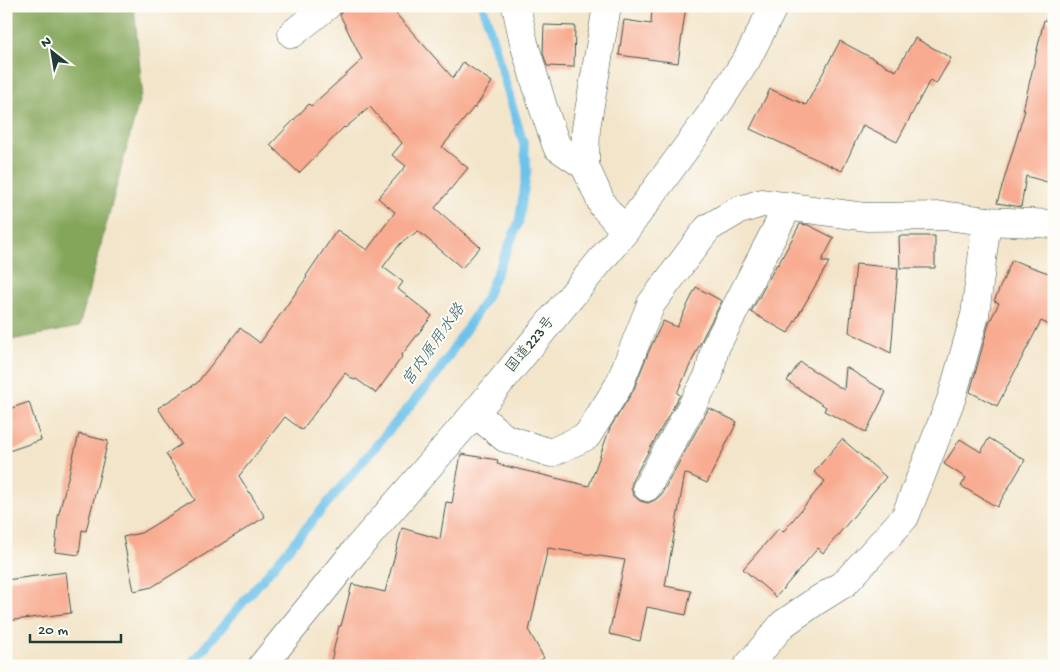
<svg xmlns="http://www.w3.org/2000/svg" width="1060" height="672" font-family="'Gochi Hand','Klee One',sans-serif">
  <rect width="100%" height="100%" fill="#fdfcf7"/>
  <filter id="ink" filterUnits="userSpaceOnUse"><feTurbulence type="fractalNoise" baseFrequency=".02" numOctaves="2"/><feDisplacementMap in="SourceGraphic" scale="10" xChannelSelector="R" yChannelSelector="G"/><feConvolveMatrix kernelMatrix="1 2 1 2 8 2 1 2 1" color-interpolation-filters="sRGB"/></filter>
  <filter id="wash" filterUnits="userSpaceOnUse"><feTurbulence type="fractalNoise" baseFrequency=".0096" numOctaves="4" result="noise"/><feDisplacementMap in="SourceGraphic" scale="20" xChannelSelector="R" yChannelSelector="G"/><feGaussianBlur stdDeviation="1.12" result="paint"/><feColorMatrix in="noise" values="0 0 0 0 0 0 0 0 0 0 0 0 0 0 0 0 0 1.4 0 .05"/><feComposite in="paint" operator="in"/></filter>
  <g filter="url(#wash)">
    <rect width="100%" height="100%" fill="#f3e5ca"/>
    <polygon fill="#84a65a" stroke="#527247" points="6,6 134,6 142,90 79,327 6,341"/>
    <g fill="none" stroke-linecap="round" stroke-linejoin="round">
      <polyline stroke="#6ec2ea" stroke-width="9" points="189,666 437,374 485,300 519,222 527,170 524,146 483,6"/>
    </g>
    <g id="blocks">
      <g fill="#f8ab90">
        <polygon points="342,6 389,6 453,78 463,62 492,82 475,108 474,107 442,147 468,168 435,208 480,247 462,268 418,231 400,244 383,267 403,282 398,289 432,316 401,356 402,357 376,393 356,379 354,380 345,373 302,430 285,417 239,476 265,517 152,587 134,591 123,537 141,533 195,500 166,454 181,444 158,408 197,383 240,328 260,343 307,277 306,276 337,230 367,250 395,212 378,198 406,166 392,155 402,143 370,107 345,128 344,127 299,173 270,145 309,104 311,106 362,60 340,15 342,11"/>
        <polygon points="652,6 686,6 678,63 619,55 624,20 651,24"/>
        <polygon points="1044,20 1054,22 1054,184 1026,176 1021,207 997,203 1025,110 1023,110"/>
        <polygon points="544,25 575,26 574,67 547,66 543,53"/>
        <polygon points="915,38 951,58 936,84 930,80 897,142 863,125 842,171 750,129 770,89 806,105 840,41 896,71"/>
        <polygon points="800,224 808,225 834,238 821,262 829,262 788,333 751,312 777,264 778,265"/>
        <polygon points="899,236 935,236 935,268 900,268"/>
        <polygon points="1012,260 1054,275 1054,327 1041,321 997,406 970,392 989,323 999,303 994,301"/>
        <polygon points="856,264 898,268 891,353 849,332"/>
        <polygon points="696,287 722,301 705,333 677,393 680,395 633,479 631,487 633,495 640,501 648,503 655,500 661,495 709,408 737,422 707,483 685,473 665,586 691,591 686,615 647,607 640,641 609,634 625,560 548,548 529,631 544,658 531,666 330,666 339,626 341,626 352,584 385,592 402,528 440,539 446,502 452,503 461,454 498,460 497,464 589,486 610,428 633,391 648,353 663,321 677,327"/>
        <polygon points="800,362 844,390 846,367 886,392 866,432 824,411 826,407 787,381"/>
        <polygon points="29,402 41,440 6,452 6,410"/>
        <polygon points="79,434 108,441 86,531 82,530 79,555 55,552 58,517"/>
        <polygon points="989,438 1025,460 997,507 961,486 966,478 944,464 960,439 981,452"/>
        <polygon points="842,439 886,477 823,553 818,548 776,597 743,569 779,528 783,532 825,481 814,472"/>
        <polygon points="66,572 71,613 6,621 6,580"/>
      </g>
    </g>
  </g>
  <g filter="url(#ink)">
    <use href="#blocks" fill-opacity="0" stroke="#3f564a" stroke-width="1"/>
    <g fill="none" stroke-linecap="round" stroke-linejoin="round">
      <defs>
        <g id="minor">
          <polyline points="516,6 524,43 543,107 557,147 585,166"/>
          <polyline points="607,6 586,128 585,166 603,206 625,231"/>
          <polyline points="292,34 327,6"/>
          <polyline points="475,413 505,438 551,453 587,436 619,385 651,304 708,228 737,211 762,203 866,217 947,216 987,221 1054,224"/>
          <polyline points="647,487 709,375 715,348 788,206"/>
          <polyline points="748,666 783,624 813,603 845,583 905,517 952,397 975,315 987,221"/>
        </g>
        <polyline id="highway" points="262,666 356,550 475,413 625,231 711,114 747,59 774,6"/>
      </defs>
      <use href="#minor" stroke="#3f564a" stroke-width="29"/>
      <use href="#highway" stroke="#3f564a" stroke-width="29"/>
      <use href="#minor" stroke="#fff" stroke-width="28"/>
      <use href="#highway" stroke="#fff" stroke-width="28"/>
    </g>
  </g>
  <g text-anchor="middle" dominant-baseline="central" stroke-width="4" stroke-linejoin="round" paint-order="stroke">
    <g font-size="15" fill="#1f3d34" stroke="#fdfcf7">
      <text transform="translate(531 345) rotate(-51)">国道223号</text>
    </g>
    <g font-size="16" font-style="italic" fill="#335e62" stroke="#fdfcf7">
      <text transform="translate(435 346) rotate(-55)">宮内原用水路</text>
    </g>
  </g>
  <rect width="1060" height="672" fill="none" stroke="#fdfcf7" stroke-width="25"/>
  <g transform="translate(52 52) rotate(329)" stroke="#fdfcf7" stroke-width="4" paint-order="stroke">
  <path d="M0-4L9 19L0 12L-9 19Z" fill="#1f3d34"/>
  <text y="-8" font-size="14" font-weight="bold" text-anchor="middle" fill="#1f3d34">N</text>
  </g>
  <path d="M30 634v8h91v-8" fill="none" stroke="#1f3d34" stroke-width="2.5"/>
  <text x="38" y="634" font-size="15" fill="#1f3d34" stroke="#fdfcf7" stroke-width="4" paint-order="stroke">20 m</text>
</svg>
